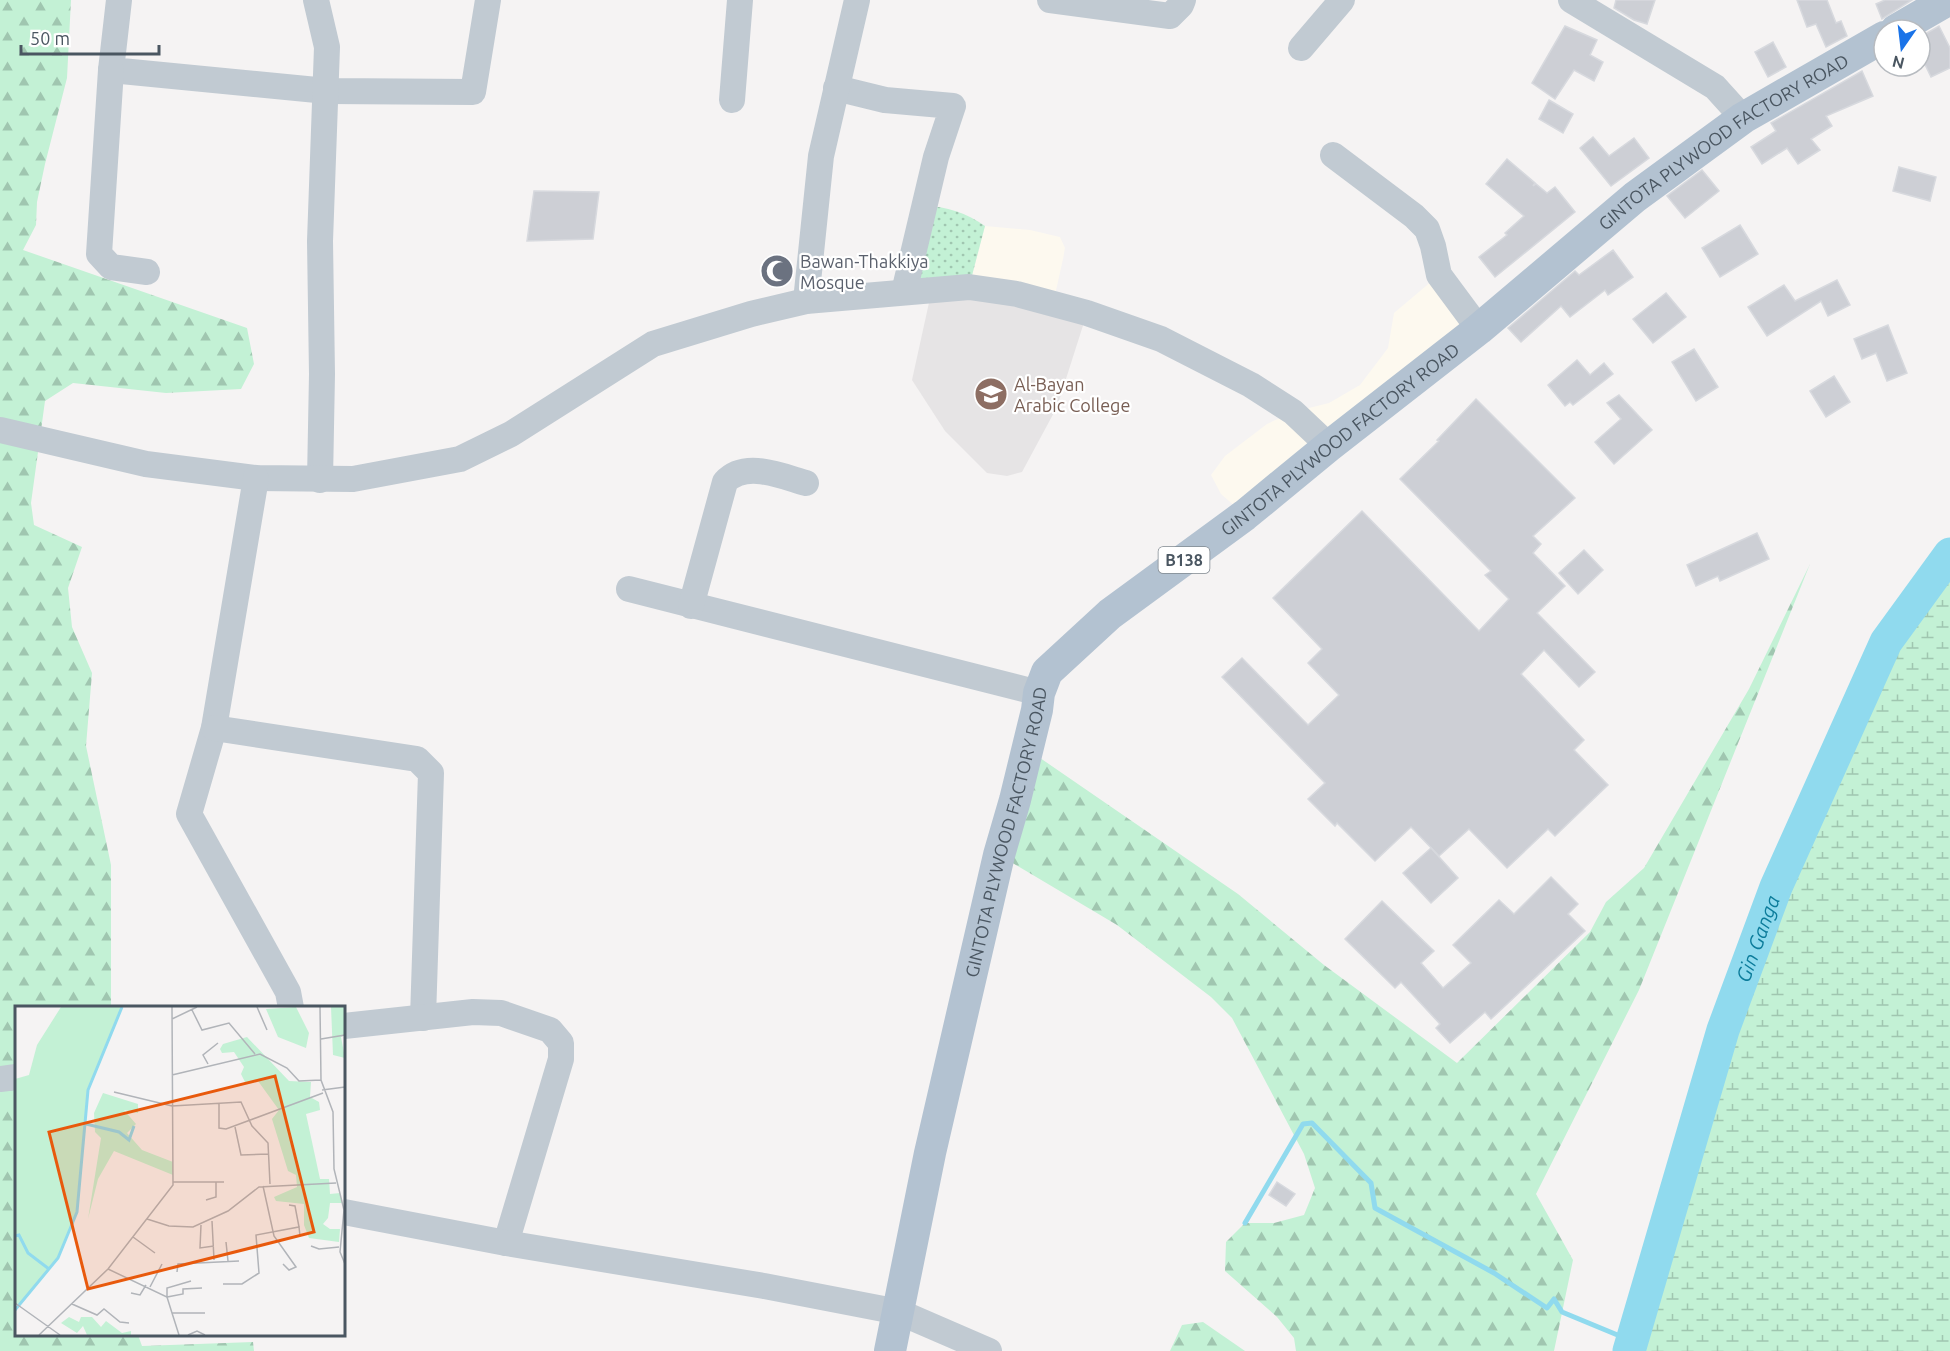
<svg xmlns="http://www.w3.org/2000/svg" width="1950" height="1351" font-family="Ubuntu,sans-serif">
  <defs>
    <pattern id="grass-dots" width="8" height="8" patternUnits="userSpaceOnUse" patternTransform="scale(1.5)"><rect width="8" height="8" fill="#c3f1d5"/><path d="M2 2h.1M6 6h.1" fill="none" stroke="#a0c6b0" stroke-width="1.8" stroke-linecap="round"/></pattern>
    <pattern id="forest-firs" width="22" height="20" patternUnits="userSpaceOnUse" patternTransform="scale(1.5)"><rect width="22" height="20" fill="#c3f1d5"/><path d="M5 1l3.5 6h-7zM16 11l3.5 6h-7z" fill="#a0c6b0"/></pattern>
    <pattern id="wetland-marsh" width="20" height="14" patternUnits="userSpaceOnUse" patternTransform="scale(1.5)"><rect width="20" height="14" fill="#c3f1d5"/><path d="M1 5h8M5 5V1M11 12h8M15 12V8" fill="none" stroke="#a0c6b0"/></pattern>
  </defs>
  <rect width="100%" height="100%" fill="#f5f3f3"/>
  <g fill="#fdf9ef">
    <polygon points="985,226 1030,230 1060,237 1065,248 1063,259 1053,304 969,287"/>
    <polygon points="1439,275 1479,329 1245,515 1221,494 1211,475 1225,456 1267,424 1293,412 1329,403 1360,385 1388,348 1394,313"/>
  </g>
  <polygon fill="#e6e4e5" points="932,289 1087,313 1057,407 1022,472 1007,476 987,473 945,431 912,380"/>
  <path fill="url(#grass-dots)" d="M924 206C946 206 967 213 985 226L969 287 904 292Z"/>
  <g fill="url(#forest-firs)">
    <polygon points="0,0 71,0 67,78 45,164 37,202 36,225 23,250 247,328 254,364 241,389 166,393 73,383 45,401 31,503 34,525 82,547 68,588 72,627 92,673 86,746 111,865 111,1007 16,1008 16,1334 138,1335 142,1346 253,1342 254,1351 0,1351"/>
    <polygon points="1810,564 1639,990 1536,1194 1573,1260 1554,1351 1296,1351 1294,1338 1277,1317 1225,1271 1226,1242 1245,1223 1274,1223 1304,1215 1315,1188 1304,1154 1232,1018 1211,997 1117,925 999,855 1027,749 1238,894 1324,965 1457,1063 1590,932 1606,902 1644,868 1749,689"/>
    <polygon points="1203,1322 1245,1351 1170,1351 1182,1325"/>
  </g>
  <polygon fill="url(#wetland-marsh)" points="1950,554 1950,1351 1629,1351 1723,1030 1776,887 1886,642"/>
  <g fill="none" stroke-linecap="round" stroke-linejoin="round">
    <polyline stroke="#90daee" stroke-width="5" points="1245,1223 1303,1124 1312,1123 1371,1183 1375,1208 1494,1273 1547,1308 1554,1299 1562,1312 1632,1341"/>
    <path stroke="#90daee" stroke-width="33" id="s1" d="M1629 1351 1723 1030 1776 887 1886 642 1950 554"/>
  </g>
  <g fill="#cdcfd5" stroke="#d7d9de" stroke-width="1.5">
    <polygon points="1616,0 1655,0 1647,24 1634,20 1614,8"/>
    <polygon points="1797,0 1827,0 1836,23 1841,21 1847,36 1826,47 1816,24 1807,27"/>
    <polygon points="1885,0 1912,0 1882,19 1876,4"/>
    <polygon points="1565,26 1597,40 1590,55 1603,62 1594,81 1574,70 1555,99 1532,83"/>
    <polygon points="1939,26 1950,48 1950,68 1931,77 1920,54 1920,37"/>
    <polygon points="1773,42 1786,67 1768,77 1755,52"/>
    <polygon points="1862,71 1873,96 1826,116 1832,126 1811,139 1820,150 1798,164 1787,148 1762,164 1751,147 1776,131 1771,123"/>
    <polygon points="1549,100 1573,114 1563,133 1539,119"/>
    <polygon points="1593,137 1609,156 1634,138 1649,158 1611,186 1580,148"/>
    <polygon points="1507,159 1535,183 1533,186 1536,184 1547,193 1555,187 1575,212 1495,277 1479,257 1507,235 1505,233 1524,216 1486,184"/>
    <polygon points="1899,167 1936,177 1930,201 1893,191"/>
    <polygon points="1702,170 1719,191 1685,218 1667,196"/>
    <polygon points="534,191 599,192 593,239 527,241"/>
    <polygon points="1740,225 1758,254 1720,277 1702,248"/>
    <polygon points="1613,250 1633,277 1608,295 1605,290 1570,317 1561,306 1521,342 1508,328 1575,271 1579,275"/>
    <polygon points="1837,280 1850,305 1828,316 1821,301 1767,336 1748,307 1784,285 1795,301"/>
    <polygon points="1666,293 1686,317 1653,343 1633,319"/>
    <polygon points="1888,325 1907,373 1887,381 1876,353 1862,359 1854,339"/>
    <polygon points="1694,349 1718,387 1696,401 1672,362"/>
    <polygon points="1577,360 1590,375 1604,363 1613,374 1573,405 1570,402 1565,406 1548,385"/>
    <polygon points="1834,376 1850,402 1826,417 1810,391"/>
    <polygon points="1619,395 1652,430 1614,464 1595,442 1621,419 1607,403"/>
    <polygon points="1476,399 1575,498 1533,536 1541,544 1533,553 1565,586 1537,613 1595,672 1579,687 1544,650 1521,674 1584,740 1574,750 1608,785 1555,836 1548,829 1507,868 1469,829 1439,856 1411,827 1375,861 1337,823 1335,826 1308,799 1325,783 1222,677 1242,658 1308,725 1339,695 1308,663 1322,649 1273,598 1362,511 1479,631 1509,599 1485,575 1491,571 1400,479 1439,441 1437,440"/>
    <polygon points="1757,533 1769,559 1720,581 1718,576 1696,586 1687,565"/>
    <polygon points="1584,550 1603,570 1578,594 1559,573"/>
    <polygon points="1431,848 1458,878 1431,903 1403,873"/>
    <polygon points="1551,877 1578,904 1568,914 1585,931 1491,1019 1485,1012 1450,1043 1436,1028 1440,1024 1401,982 1395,988 1345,939 1382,901 1434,951 1421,963 1443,988 1471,963 1453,945 1499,900 1514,914"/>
    <polygon points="1277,1182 1295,1194 1286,1206 1269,1195"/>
  </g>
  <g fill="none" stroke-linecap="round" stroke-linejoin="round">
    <g stroke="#c1cad2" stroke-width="26">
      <polyline points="119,0 111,70 327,91 473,92 488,0"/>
      <polyline points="316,0 327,47 320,241 322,374 320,480"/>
      <polyline points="1050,0 1170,16 1181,5 1183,0"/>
      <polyline points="1571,0 1715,87 1743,118"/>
      <polyline points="1301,48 1342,0"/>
      <polyline points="111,70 99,254 111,267 147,272"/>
      <polyline points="836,88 885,100 953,106 936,157 904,292"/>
      <polyline points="732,100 740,0"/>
      <polyline points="1333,155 1414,216 1427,229 1433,246 1439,275 1479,329"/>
      <polyline points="806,301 821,156 857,0"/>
      <polyline points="0,430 146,464 256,478 353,479 460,459 511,434 653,344 751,314 806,301 969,287 1017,294 1087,313 1161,339 1251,385 1293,412 1329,446"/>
      <polyline points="256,478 214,728 189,814 288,992 291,1008"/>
      <polyline points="629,589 1039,693"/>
      <path d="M691 606 725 482C745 460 781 476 806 483"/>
      <polyline points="214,728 417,759 431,773 423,1018"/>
      <polyline points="344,1026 473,1012 501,1013 550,1030 561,1043 561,1059 506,1243"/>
      <polyline points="0,1079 16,1077"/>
      <polyline points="344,1212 506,1243 764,1286 899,1312 989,1351"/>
    </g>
    <g stroke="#b3c2d1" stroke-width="32">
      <polyline points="1896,30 1948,0"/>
      <path id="s2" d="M890 1351 930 1153 999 855 1015 800 1037 710 1039 693 1047 672 1110 614 1245 515 1329 446 1479 329 1635 197 1743 118 1884 37"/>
    </g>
  </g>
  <defs>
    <symbol id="mosque-disc" viewBox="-11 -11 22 22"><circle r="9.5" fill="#6b7280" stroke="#fff"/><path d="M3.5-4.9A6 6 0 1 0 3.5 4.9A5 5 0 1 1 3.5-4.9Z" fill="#fff"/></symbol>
    <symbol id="school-disc" viewBox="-11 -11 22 22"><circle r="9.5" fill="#8d6e63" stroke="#fff"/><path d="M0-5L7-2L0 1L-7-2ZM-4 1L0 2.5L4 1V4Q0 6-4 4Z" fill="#fff"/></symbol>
  </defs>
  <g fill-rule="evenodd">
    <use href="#mosque-disc" x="758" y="252" width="38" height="38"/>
    <use href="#school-disc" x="972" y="375" width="38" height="38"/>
  </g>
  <g text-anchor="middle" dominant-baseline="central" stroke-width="4.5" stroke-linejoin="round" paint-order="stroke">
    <rect fill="#fff" stroke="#808990" stroke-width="1.5" x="1158.5" y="547" width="51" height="26" rx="4.5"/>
    <g font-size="16" font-weight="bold" fill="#4a5661">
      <text x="1184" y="560">B138</text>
    </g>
    <g font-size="18" fill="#4a5661" stroke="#fff">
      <text stroke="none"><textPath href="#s2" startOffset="1558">GINTOTA PLYWOOD FACTORY ROAD</textPath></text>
      <text stroke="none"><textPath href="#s2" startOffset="1072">GINTOTA PLYWOOD FACTORY ROAD</textPath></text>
      <text stroke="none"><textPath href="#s2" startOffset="532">GINTOTA PLYWOOD FACTORY ROAD</textPath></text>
    </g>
    <g font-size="18" fill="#5b616d" stroke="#fff" text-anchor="start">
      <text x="800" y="261">Bawan-Thakkiya<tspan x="800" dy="21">Mosque</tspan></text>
    </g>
    <g font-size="18" fill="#785e54" stroke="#fff" text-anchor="start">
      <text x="1014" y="384">Al-Bayan<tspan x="1014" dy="21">Arabic College</tspan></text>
    </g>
    <g font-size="20" font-style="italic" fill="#0c7c9b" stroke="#fff">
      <text stroke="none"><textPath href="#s1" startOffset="432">Gin Ganga</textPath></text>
    </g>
  </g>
  <g transform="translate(15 1006)">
    <rect width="330" height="330" fill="#f5f3f3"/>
    <path d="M281 1 294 27 291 42 263 31 251 3ZM316 1H330V29L326 31 330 52 318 49Z" fill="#c3f1d5"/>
    <path d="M232 31 274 75 296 76 295 91 304 96 305 104 291 108 305 173H314L315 188 325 187 327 197H315L313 212 308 218 315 223H325L324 236 294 232 289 219V198L261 195 259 191 282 181 281 169 273 165 257 113 264 104 243 75 231 78 226 68 229 61 219 46 207 47 205 43 208 38ZM88 87 123 98V107L109 104 121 118 112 127 127 144 158 156V169L99 145 83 173 73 213 86 132 80 126 79 107ZM54 311 64 316 66 311H77L86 321 91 315 107 327 116 325V329H72L68 320 62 327 46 317Z" fill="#c3f1d5"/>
    <path d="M46 1H107L73 84 62 206 43 252 4 299 0 297V73L14 69 22 39Z" fill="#c3f1d5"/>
    <path fill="none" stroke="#90daee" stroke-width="3" d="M71 118 104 126 114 134 119 120M0 230 4 229 13 247 34 263M0 304 43 252 62 206 73 84 107 1"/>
    <path fill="none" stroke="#b1b4b9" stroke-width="1.5" d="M242 1 252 24M305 1 306 74 318 106 319 163 329 204 325 246 330 258M177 4 187 24 214 17 240 48M157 13 182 1M306 33 330 29M193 58 188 49 203 37M157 69 245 48 272 62 284 75 306 74M307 84 330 81M99 86 157 100 226 96 237 120 253 137 255 178M204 97V122L211 123 308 87M220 121 226 149 253 148M158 176H209M248 180 259 230 281 261 274 264 268 258M191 194 201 191V176M274 199 280 200 284 221M132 213 154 220 178 221 213 205 244 181 321 177M197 215 199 254M186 219 185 242 199 240M118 231 140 247M211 236 213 255M296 240 304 243 324 241M93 263 152 291 157 307H190M162 266 163 258 224 255M176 275 152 282V291L168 288V283L187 282M208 278H227L244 267 241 229 284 221 285 230M135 281 147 258M116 287 125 289 131 279M0 297 45 329M57 298 82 309 89 303 105 316 114 317M157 307 164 329M24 329 93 263 158 179 157 1M173 329 182 325 190 329"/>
    <path fill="#e8590c" fill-opacity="0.15" stroke="#e8590c" stroke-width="3" d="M260 70 299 226 73 283 34 126Z"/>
    <rect width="330" height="330" fill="none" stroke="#4a5661" stroke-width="3"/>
  </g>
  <g transform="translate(1902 48) rotate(194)"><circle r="28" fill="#ffffff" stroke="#b7bbc0" stroke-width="1.5"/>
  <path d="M0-4.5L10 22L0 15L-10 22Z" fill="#1a73e8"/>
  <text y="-9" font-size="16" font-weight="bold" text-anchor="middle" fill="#4a5661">N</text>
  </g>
  <path d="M21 45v9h138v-9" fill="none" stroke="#4a5661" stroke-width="3"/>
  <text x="30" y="45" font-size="18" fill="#4a5661" stroke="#ffffff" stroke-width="4.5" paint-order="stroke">50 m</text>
</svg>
